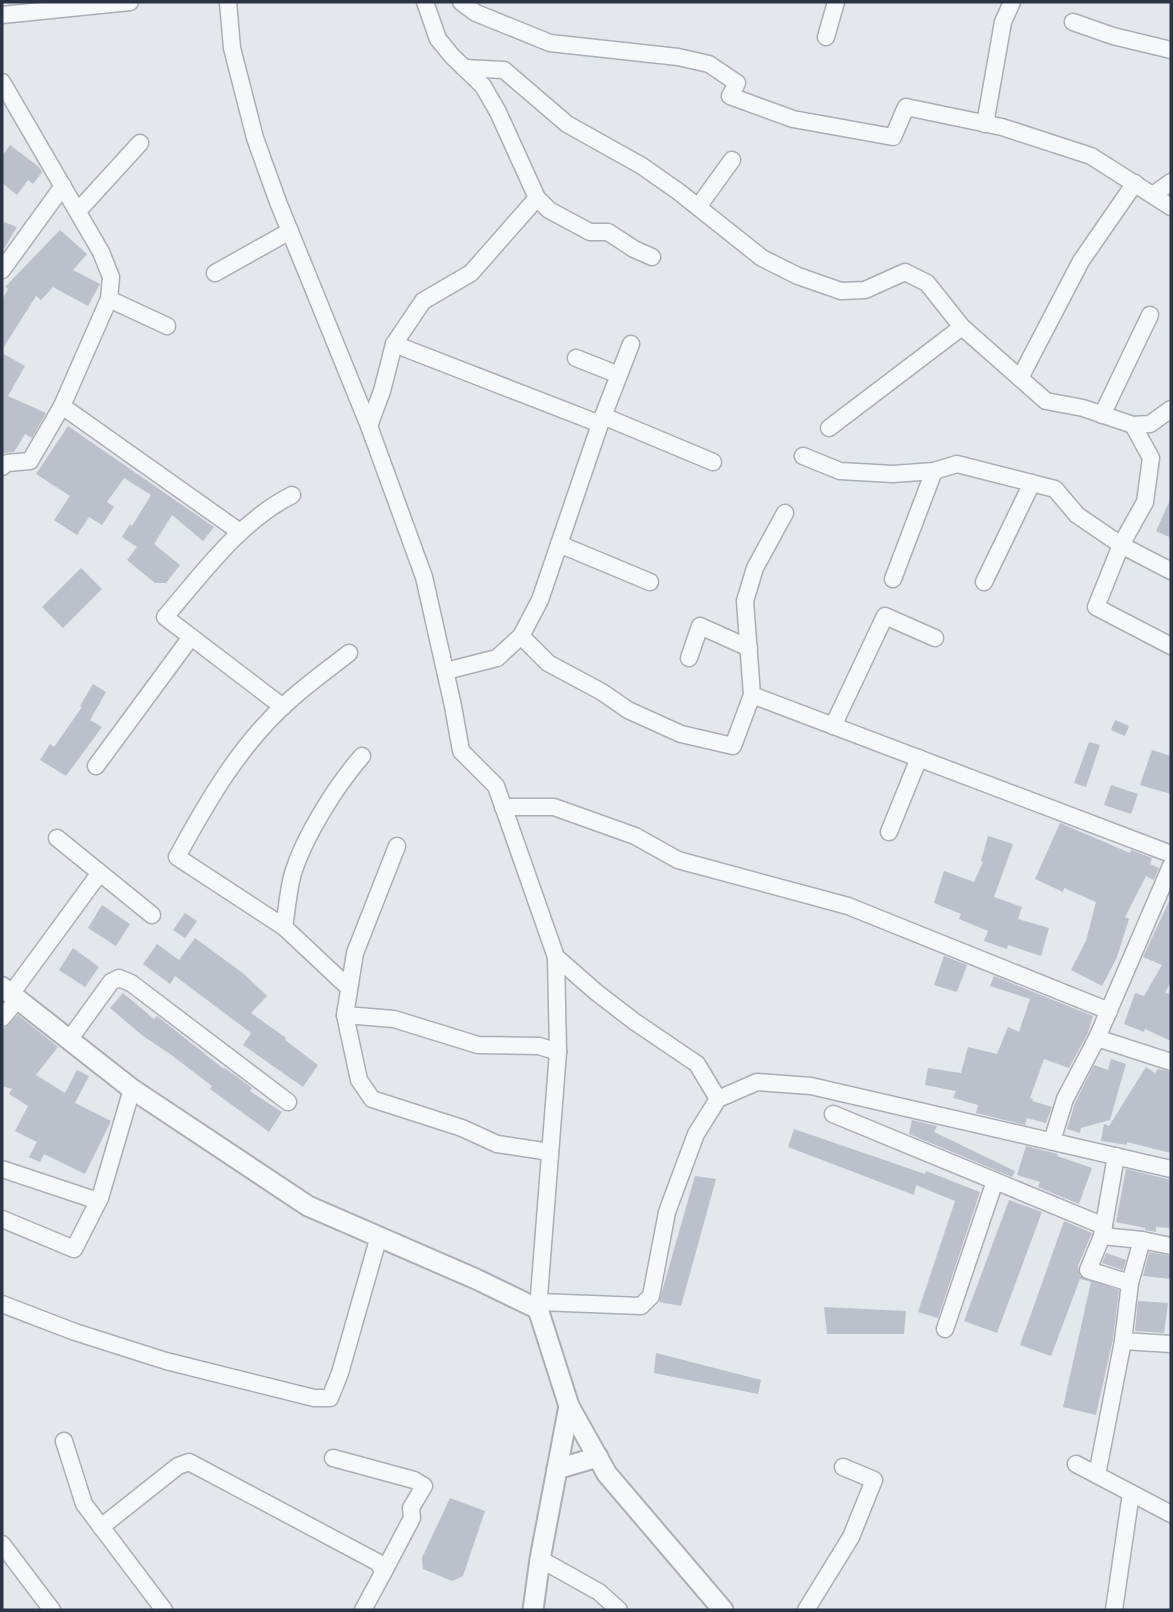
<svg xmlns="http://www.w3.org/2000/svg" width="1173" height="1612" font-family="Overpass,sans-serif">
  <rect width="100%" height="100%" fill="#e4e7ec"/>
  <g fill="#bbc0ca">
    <polygon points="10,145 39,167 42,172 33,184 28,180 17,195 2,183 2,156"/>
    <polygon points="4,222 17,227 2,252 2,228"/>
    <polygon points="60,230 87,254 73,270 100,284 88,306 53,287 41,300 36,296 2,350 2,300 8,289 5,287"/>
    <polygon points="2,353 25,366 8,396 46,413 32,438 25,434 14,452 4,453 2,452"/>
    <polygon points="68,426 214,527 203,541 172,515 154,544 180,565 166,583 155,583 127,560 137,547 122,537 130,524 132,526 151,495 124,478 107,502 114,507 102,525 89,517 77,535 54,520 70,496 36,474"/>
    <polygon points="1171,498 1171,538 1156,531"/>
    <polygon points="81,568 102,589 63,628 42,607"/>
    <polygon points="93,684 106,692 90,720 102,727 66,776 40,760 50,744 54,747 82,707 80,706"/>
    <polygon points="1115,720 1129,726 1125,736 1111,730"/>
    <polygon points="1089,742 1100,745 1086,787 1074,783"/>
    <polygon points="1152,750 1171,756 1171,794 1140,785"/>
    <polygon points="1111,785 1138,794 1131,814 1104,805"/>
    <polygon points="1060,823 1130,853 1131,850 1152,858 1150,864 1159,868 1154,880 1146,876 1125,917 1129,919 1117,957 1102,986 1071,970 1086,941 1096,902 1064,888 1063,892 1035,879"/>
    <polygon points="988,836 1013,844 994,897 1022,907 1018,919 1049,928 1041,956 1008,945 1007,949 984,941 988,931 959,919 961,914 934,903 944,871 974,882 983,862 981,861"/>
    <polygon points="1171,897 1171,981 1165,993 1171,994 1171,1041 1145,1029 1144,1032 1124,1024 1135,993 1144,996 1162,965 1143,957"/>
    <polygon points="102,905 130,924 116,946 88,928"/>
    <polygon points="185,913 197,921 185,938 173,930"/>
    <polygon points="195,938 244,974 267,996 251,1013 286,1038 285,1040 318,1065 303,1087 243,1045 251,1033 175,976 170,984 143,964 157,944 179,960"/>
    <polygon points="73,948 99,967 85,987 59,970"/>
    <polygon points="944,956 967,965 957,992 934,985"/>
    <polygon points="994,976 1093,1016 1088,1033 1069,1068 1044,1059 1030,1098 1033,1099 1032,1101 1052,1107 1046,1123 1027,1118 1025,1125 976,1113 978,1105 953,1098 956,1091 925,1085 928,1068 961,1073 968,1047 997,1054 1008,1027 1019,1032 1030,999 990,986"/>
    <polygon points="123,993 154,1019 157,1016 224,1069 225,1068 252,1088 250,1091 282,1112 269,1132 210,1089 212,1086 170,1054 143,1036 110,1008"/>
    <polygon points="18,1015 58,1047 36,1075 65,1093 77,1070 89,1076 75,1103 111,1121 85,1174 44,1154 40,1162 29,1157 37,1142 15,1131 28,1106 9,1094 12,1089 2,1086 2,1030"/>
    <polygon points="1111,1059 1126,1064 1110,1120 1081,1128 1080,1133 1067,1129 1075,1103 1094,1065 1108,1070"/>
    <polygon points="1146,1067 1155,1073 1158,1069 1171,1072 1171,1153 1127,1142 1127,1145 1101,1141 1104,1124 1109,1126"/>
    <polygon points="912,1120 937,1126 934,1132 1015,1171 1012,1177 909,1134"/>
    <polygon points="794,1129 925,1174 926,1171 980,1192 938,1318 918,1312 955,1201 916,1185 914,1195 788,1147"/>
    <polygon points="1026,1146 1058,1154 1057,1156 1092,1168 1079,1204 1038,1187 1040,1182 1017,1175"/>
    <polygon points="1126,1169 1171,1180 1171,1228 1156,1227 1156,1232 1145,1230 1145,1228 1116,1222"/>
    <polygon points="695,1176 716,1179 681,1306 659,1302"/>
    <polygon points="1009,1200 1042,1212 997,1333 964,1321"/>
    <polygon points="1064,1221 1092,1233 1078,1266 1080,1276 1119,1290 1113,1339 1096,1415 1063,1407 1091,1282 1080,1279 1051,1356 1020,1345"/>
    <polygon points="1149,1252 1171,1256 1171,1279 1143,1276"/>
    <polygon points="1106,1253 1126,1260 1123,1270 1102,1263"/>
    <polygon points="1138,1301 1168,1303 1164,1333 1135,1331"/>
    <polygon points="824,1307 906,1311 904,1334 827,1334"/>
    <polygon points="656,1353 761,1380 758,1394 654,1373"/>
    <polygon points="450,1498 485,1511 463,1576 452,1581 423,1569 422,1558"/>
  </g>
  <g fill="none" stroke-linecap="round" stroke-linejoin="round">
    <defs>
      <g id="minor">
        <polyline points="228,2 232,48 255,138 278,202 369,426 424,577 453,706 461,751 496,786 556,957 558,1052 538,1309"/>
        <polyline points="425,2 438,39 452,56 483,86 498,112 537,198 549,210 590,232 608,232 634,249 652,257"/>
        <polyline points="461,2 476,13 550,43 678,57 709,64 737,83 730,96 793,119 893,137 906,107 1002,127 1091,156 1171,207"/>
        <polyline points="2,15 130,2"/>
        <polyline points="1073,22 1113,36 1171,50"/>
        <polyline points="826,37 836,2"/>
        <polyline points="464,68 504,70 567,124 642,166 679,192 762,258 798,276 841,291 865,290 905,272 927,283 962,327 1046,401 1083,408 1133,425 1150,424 1171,409"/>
        <polyline points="2,82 101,252 111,277 109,299 62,406 30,461 7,463 2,467"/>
        <polyline points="985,124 1003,22 1012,2"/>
        <polyline points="1153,195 1171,182"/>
        <polyline points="698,207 732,160"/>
        <polyline points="78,211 140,143"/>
        <polyline points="2,270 63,186"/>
        <polyline points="215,273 290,231"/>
        <polyline points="109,299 167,326"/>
        <polyline points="394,344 600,424"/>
        <polyline points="576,358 619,375"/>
        <polyline points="1020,378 1081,261 1135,183"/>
        <polyline points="62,406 240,532"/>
        <polyline points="1102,415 1150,315"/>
        <polyline points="603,416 713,462"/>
        <polyline points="1133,425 1151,458 1145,502 1121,545 1171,571"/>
        <polyline points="369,426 382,391 394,344 423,301 471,273 537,198"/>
        <polyline points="829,428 962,327"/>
        <polyline points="803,456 840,471 893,474 934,471 957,464 1055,489 1077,515 1121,545 1096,607 1171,646"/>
        <polyline points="785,513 755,568 745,601 752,695 1171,854"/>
        <polyline points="559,544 650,582"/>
        <polyline points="893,579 934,471"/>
        <polyline points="984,582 1032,483"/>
        <polyline points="521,636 548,663 602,692 628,710 681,734 733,746 752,695"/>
        <polyline points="689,658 700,626 749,648"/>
        <polyline points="446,671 497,658 521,636 540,600 600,424 631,344"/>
        <path d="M283 707 165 617C203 573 239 522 292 495"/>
        <polyline points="833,726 885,616 935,638"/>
        <polyline points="96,766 191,637"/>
        <polyline points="503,807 554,807 635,836 678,860 848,906 1109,1011"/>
        <polyline points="889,832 919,758"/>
        <polyline points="57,838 152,915"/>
        <polyline points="397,846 355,953 345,1015 359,1080 372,1099 462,1128 497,1144 550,1152"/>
        <path d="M284 927C287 910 288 890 293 873 305 835 336 786 362 756"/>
        <polyline points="556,957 596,992 635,1022 697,1064 718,1099"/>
        <path d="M349 988 284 927 177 857C208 800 241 743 290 700 309 683 330 668 349 653"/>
        <polyline points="11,994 99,874"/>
        <polyline points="345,1015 394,1019 478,1045 539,1046 558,1052"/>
        <polyline points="2,1018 18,999"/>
        <polyline points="1097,1038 1171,1062"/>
        <polyline points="69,1040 111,982 119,978 131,983 288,1102"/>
        <polyline points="833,1114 1104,1226"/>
        <polyline points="1052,1141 1065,1099 1097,1038 1171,866"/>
        <polyline points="2,1169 92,1199 100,1198 132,1089"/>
        <polyline points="2,1219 74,1249 100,1198"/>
        <polyline points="1102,1236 1088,1270 1130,1283"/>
        <polyline points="1142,1240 1171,1246"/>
        <polyline points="539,1302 641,1306 651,1296 667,1212 696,1134 718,1099 757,1082 811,1086 1171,1169"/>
        <polyline points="2,1304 75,1332 166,1361 314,1398 330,1398 340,1373 379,1236"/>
        <polyline points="945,1329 995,1181"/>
        <polyline points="1123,1341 1171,1344"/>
        <polyline points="64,1441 84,1504 164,1610"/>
        <polyline points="333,1458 414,1480 424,1486 411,1508 412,1518 383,1573"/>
        <polyline points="1076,1464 1171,1514"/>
        <polyline points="1097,1475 1123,1341 1130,1283 1142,1240 1102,1236 1116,1156"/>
        <polyline points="101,1527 178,1466 189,1462 379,1563 383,1573 363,1610"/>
        <polyline points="2,1544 52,1610"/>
        <polyline points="540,1559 599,1592 619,1610"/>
        <polyline points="806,1610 851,1537 874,1480 843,1467"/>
        <polyline points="1114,1610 1131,1493"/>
      </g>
      <g id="tertiary">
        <polyline points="2,987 132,1089 308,1206 476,1279 538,1309 569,1406 540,1559 533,1610"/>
        <polyline points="569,1406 607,1474 723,1610"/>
        <polyline points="557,1469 598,1457"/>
      </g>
    </defs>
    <use href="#minor" stroke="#a9aeb7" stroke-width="19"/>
    <use href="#tertiary" stroke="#a9aeb7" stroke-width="23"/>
    <use href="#minor" stroke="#f7f8fa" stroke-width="16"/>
    <use href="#tertiary" stroke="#f7f8fa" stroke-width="19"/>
  </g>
  <rect width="1173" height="1612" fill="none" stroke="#2b3445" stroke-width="7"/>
</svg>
